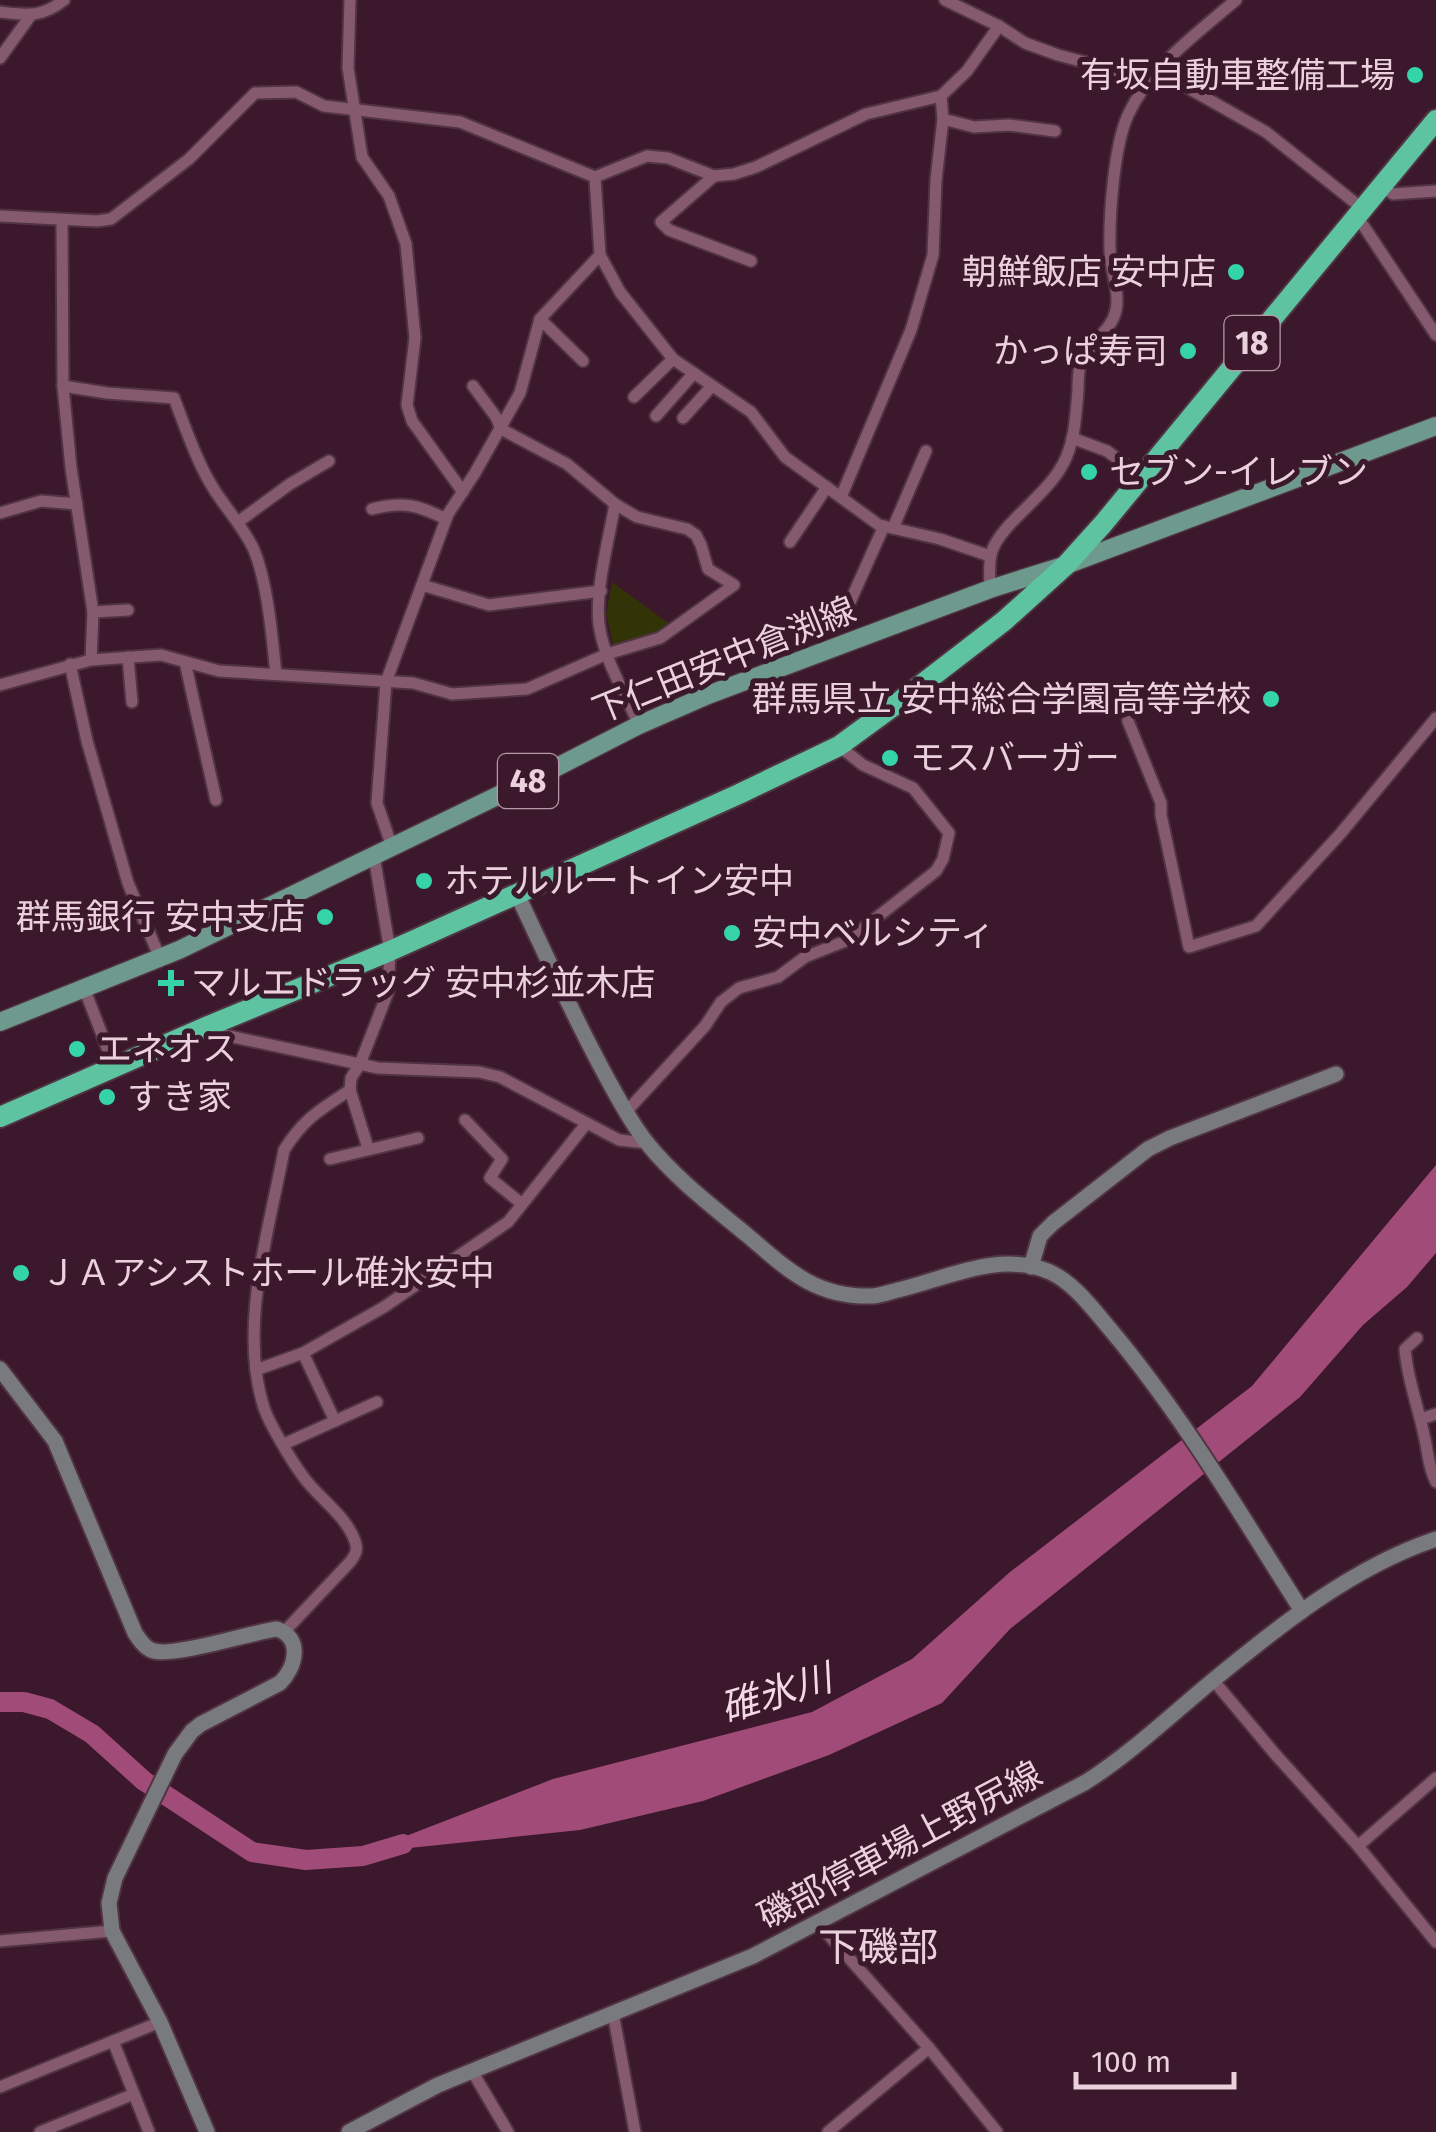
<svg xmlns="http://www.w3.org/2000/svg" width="1436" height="2132" font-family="'Fira Sans','Noto Sans JP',sans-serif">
  <rect width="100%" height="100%" fill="#3b182b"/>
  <polygon fill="#333308" points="612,582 671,625 658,636 614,647 606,614"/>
  <polygon fill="#a14b79" points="1436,1165 1436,1253 1407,1287 1363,1325 1300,1397 1010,1629 942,1703 829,1755 703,1801 580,1830 362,1853 553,1779 812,1712 912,1659 1010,1572 1252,1386"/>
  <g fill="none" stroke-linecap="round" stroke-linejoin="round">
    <polyline stroke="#a14b79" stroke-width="20" points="0,1702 24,1702 50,1709 92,1734 144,1781 252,1852 306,1860 363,1856 403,1844"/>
    <defs>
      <g id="street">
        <polyline points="350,0 348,68 362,157 389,196 406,244 415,338 407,405 412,421 463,492"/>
        <polyline points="945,0 999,26 1025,43 1058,55 1152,80"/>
        <path d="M0 12C28 15 41 18 64 0"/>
        <polyline points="0,58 31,15"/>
        <polyline points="1158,71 1266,132 1363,209"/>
        <polyline points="943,119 974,127 1009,125 1055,131"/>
        <polyline points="714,176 661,222 669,230 751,261"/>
        <polyline points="595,177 600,255 620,292 673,359 751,412 785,457 879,525 940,539 990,556"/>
        <polyline points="1381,186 1393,194 1436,191"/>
        <polyline points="0,216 97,221 111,219 189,159 255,93 296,92 324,106 460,122 595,177 647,156 668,158 714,176 734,174 756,167 866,114 941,96 967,71 999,26"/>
        <polyline points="1357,216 1436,335"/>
        <polyline points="62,220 63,386 71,468 93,612 91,660"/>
        <polyline points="540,319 583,361"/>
        <path d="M63 386 107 393 174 398C186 429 197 463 215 491 228 511 244 528 254 550 268 584 272 637 276 674"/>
        <polyline points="634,397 673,359"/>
        <polyline points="656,416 694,373"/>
        <polyline points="683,418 712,386"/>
        <polyline points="1072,438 1107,451 1142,477"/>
        <polyline points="841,497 911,330 933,255 936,180 943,119 941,96"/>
        <path d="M615 504C609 539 593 597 600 630 606 663 626 695 639 725"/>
        <path d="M372 509C403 501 418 505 446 519"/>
        <polyline points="0,513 41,501 77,504"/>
        <polyline points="238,522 290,484 329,461"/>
        <polyline points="893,528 926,451"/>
        <polyline points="790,542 827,487"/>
        <polyline points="422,585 489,605 601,591"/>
        <path d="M990 589C990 577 988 563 992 551 1001 524 1047 495 1063 464 1075 442 1076 414 1078 390 1078 380 1078 368 1082 360 1090 341 1112 331 1116 310 1120 290 1110 270 1110 250 1109 215 1114 146 1128 115 1150 67 1197 33 1236 0"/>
        <polyline points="850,602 884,526"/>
        <polyline points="93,612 128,610"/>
        <polyline points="128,657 132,702"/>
        <polyline points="185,662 216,800"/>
        <polyline points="70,664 87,741 128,883 160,958"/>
        <polyline points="0,685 91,660 161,655 219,671 413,683 452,694 527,689 607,654 660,638 734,585 708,569 701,545 696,535 687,529 637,517 615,504 567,464 501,429 496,417 473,386"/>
        <polyline points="1128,721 1161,803 1161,815 1189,947 1256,926 1341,833 1436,718"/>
        <polyline points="392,847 377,803 386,682 448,514 475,473 520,393 540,319 600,255"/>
        <polyline points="84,988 115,1068"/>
        <polyline points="208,1028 224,1035 378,1068 479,1072 500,1077 619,1140 647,1143"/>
        <polyline points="350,1090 368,1148"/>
        <polyline points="626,1112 705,1026 721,1002 739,988 778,977 805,957 848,940 936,871 943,859 949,833 913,788 863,765 839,746"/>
        <polyline points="465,1120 502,1159 490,1178 522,1204"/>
        <polyline points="330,1159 418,1138"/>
        <path d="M1417 1338 1405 1349C1407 1378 1418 1406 1424 1435 1428 1451 1428 1467 1436 1482"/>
        <polyline points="303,1353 335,1421"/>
        <polyline points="256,1370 303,1353 384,1307 508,1222 586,1124"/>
        <polyline points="1421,1419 1436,1414"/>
        <polyline points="284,1444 377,1402"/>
        <path d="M285 1631 350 1562C356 1554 358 1550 355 1541 346 1515 317 1497 302 1475 291 1460 270 1425 264 1408 238 1327 269 1231 284 1150 304 1118 320 1110 350 1090L351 1078 360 1064 388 992 390 951 374 856"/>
        <polyline points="1213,1680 1275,1754 1358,1846 1436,1942"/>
        <polyline points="1358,1846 1436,1778"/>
        <polyline points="817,1922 929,2048 997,2132"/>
        <polyline points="0,1941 112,1931"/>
        <polyline points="613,2013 635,2132"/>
        <polyline points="113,2041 149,2132"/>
        <polyline points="472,2071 508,2132"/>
        <polyline points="0,2087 160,2022"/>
        <polyline points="40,2132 134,2094"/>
        <polyline points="828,2132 929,2048"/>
      </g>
      <g id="secondary">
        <path d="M517 894C546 955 574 1018 607 1078 619 1100 631 1123 647 1143 675 1178 713 1207 747 1235 787 1269 815 1298 873 1296 882 1295 893 1291 902 1289 950 1277 1000 1251 1050 1272 1074 1283 1093 1309 1110 1329 1183 1416 1241 1515 1302 1611"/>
        <polyline points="1031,1267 1040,1236 1053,1223 1148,1149 1170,1138 1336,1074"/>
        <path d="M0 1369 55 1441 135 1633C139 1639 144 1647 151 1650 171 1659 251 1632 277 1629 303 1638 296 1667 280 1683L201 1724 192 1731 175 1754 115 1878 109 1903 112 1931 160 2022 207 2132"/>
        <path d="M349 2132 438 2085 753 1956 1086 1782C1131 1753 1170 1716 1211 1682 1279 1626 1352 1567 1436 1539"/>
      </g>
      <polyline id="primary" points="0,1022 179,950 555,768 639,725 708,695 990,589 1066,565 1436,426"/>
      <polyline id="highway" points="0,1117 206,1027 390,951 739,794 839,746 895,705 1004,621 1066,565 1103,524 1436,120"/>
    </defs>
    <use href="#street" stroke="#513443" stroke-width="15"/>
    <use href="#secondary" stroke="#513443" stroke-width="19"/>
    <use href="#primary" stroke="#513443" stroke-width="21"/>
    <use href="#highway" stroke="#513443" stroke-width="24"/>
    <use href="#street" stroke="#855a6f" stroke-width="11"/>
    <use href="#secondary" stroke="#797a7e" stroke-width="15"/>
    <use href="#primary" stroke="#6e998d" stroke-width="18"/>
    <use href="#highway" stroke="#5ec3a1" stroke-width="20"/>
  </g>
  <g fill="#35d4a7" stroke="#3b182b" stroke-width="4">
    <circle cx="1415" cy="75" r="10"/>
    <circle cx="1236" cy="272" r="10"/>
    <circle cx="1188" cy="351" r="10"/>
    <circle cx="1089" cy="472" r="10"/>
    <circle cx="1271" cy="699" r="10"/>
    <circle cx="890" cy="758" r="10"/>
    <circle cx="424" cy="881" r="10"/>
    <circle cx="325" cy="917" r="10"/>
    <circle cx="732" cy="933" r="10"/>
    <path d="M166 968h10v10h10v10h-10v10h-10v-10h-10v-10h10z"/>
    <circle cx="77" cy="1049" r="10"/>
    <circle cx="107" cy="1097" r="10"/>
    <circle cx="21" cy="1273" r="10"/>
  </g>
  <g text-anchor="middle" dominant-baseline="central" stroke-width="10" stroke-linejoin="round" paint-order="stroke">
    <g fill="#3b182b" stroke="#b69aa7" stroke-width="2.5">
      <rect x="1224.5" y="316" width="55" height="54" rx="8"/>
      <rect x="498" y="754" width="60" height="54" rx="8"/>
    </g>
    <g font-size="32" font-weight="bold" fill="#ead1dc">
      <text x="1252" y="343">18</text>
      <text x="528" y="781">48</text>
    </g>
    <g font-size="35" fill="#ead1dc" stroke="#3b182b" text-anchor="start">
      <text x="1395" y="75" text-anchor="end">有坂自動車整備工場</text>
      <text x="1216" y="272" text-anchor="end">朝鮮飯店 安中店</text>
      <text x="1168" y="351" text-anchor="end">かっぱ寿司</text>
      <text x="1109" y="472">セブン-イレブン</text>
      <text x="1251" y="699" text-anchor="end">群馬県立 安中総合学園高等学校</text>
      <text x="910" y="758">モスバーガー</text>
      <text x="444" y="881">ホテルルートイン安中</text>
      <text x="305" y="917" text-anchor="end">群馬銀行 安中支店</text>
      <text x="752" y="933">安中ベルシティ</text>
      <text x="191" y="983">マルエドラッグ 安中杉並木店</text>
      <text x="97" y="1049">エネオス</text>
      <text x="127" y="1097">すき家</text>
      <text x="41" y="1273">ＪＡアシストホール碓氷安中</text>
    </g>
    <g font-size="35" fill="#ead1dc" stroke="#3b182b">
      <text transform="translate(724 660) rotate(-22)">下仁田安中倉渕線</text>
      <text transform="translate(900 1845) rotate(-28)">磯部停車場上野尻線</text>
    </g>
    <g font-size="38" font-style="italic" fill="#f2d9e4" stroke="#3b182b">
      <text transform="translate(776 1693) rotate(-17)">碓氷川</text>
    </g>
    <g font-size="40" fill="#ead1dc" stroke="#3b182b">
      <text x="878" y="1948">下磯部</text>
    </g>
  </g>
  <path d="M1076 2072v15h158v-15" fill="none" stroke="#ead1dc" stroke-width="5"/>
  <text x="1091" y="2072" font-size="30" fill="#ead1dc" stroke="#3b182b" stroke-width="8" paint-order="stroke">100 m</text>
</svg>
